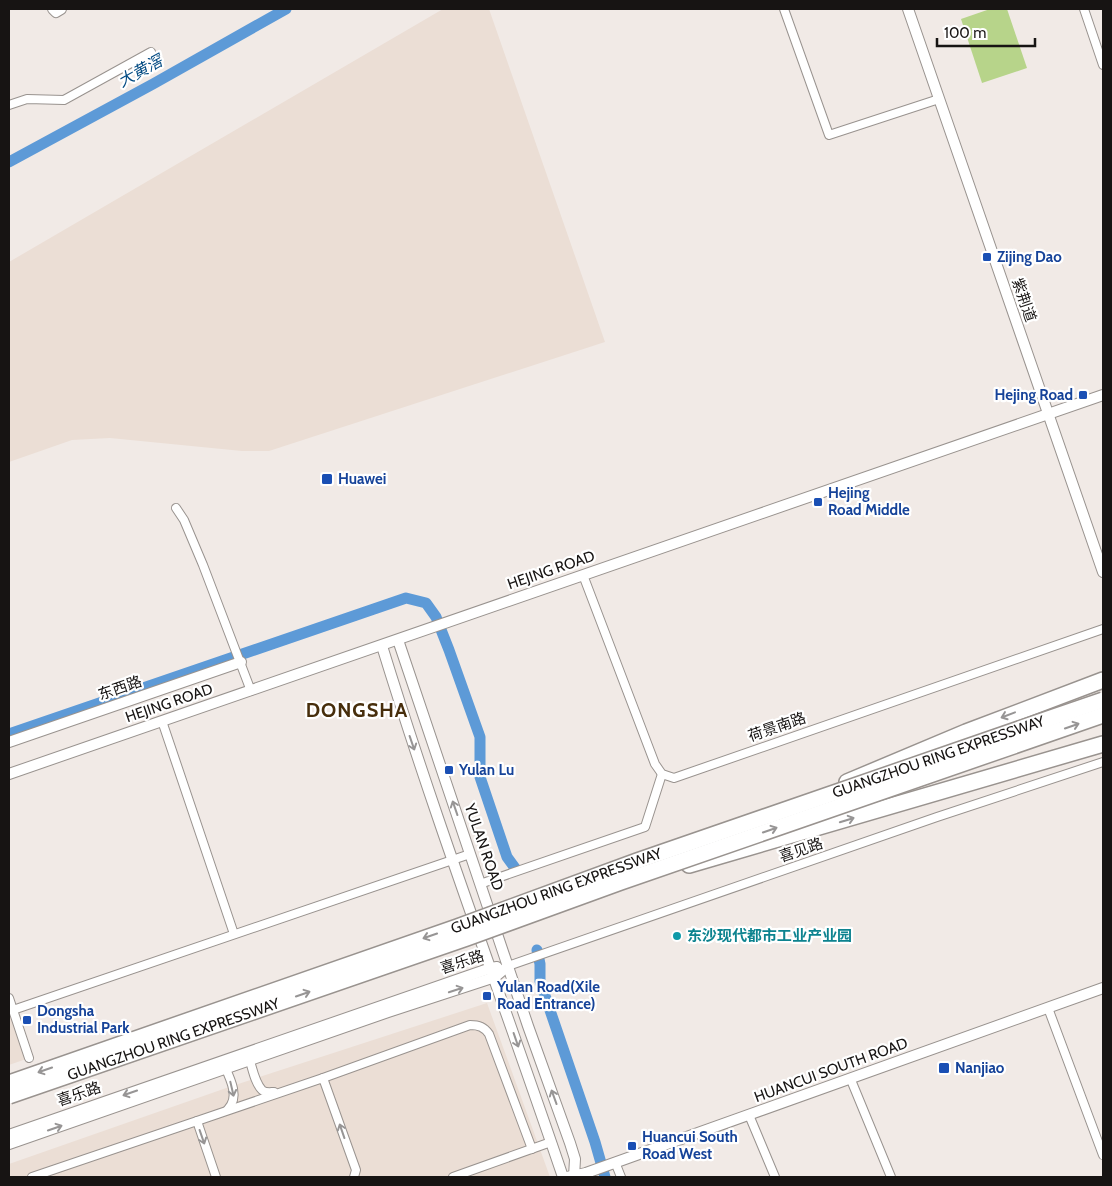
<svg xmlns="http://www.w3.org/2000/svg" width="1112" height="1186" font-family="Cabin,'Noto Sans SC',sans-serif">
  <rect width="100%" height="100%" fill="#f1eae6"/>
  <g fill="#ebded5">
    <polygon points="443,9 489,9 605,342 269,451 242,451 110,438 72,440 9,462 9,262"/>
    <polygon points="9,996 29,1058 9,1065"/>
    <polygon points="487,1003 550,1177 9,1177 9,1164 232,1086"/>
  </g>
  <polygon fill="#b7d48a" points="990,9 1007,9 1027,68 982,83 961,19"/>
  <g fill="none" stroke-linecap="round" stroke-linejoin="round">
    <g stroke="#5d9ad7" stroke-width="11">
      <polyline points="9,162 153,84 286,9"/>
      <polyline points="9,734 406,598 426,603 436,617 449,650 480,737 480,777 507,857 515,868"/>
      <polyline points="537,950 540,964 540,981 595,1142 605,1177"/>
    </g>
    <defs>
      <g id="minor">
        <polyline points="784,9 829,135 939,99"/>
        <polyline points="1084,9 1103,65"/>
        <polyline points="9,105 27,99 64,100 151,52"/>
        <polyline points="176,508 184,520 203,565 251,691"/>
        <polyline points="583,575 655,764 662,774 674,778 1103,629"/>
        <polyline points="162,721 234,934"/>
        <polyline points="480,884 645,827 662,774"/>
        <polyline points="508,966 937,817 1103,762"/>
        <polyline points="9,998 29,1058"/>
        <polyline points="1048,1008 1103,1155"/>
        <polyline points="13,1010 470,854"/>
        <path d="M248 1055C252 1065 254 1082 262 1090 265 1093 270 1092 274 1092"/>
        <path d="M224 1065C230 1078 240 1097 228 1109"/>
        <path d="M323 1078 470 1025C479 1025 484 1027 489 1034L532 1149"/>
        <polyline points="851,1080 891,1177"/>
        <polyline points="749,1115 775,1177"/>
        <polyline points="615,1162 621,1177"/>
        <polyline points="32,1177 197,1121"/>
        <polyline points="216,1177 197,1121 323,1078 356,1170 354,1177"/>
        <polyline points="453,1177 551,1142"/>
      </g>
      <g id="tertiary">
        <polyline points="53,9 56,12 61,9"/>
        <polyline points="908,9 1103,572"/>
        <polyline points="398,640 528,1026 570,1143 575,1159 574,1177"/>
        <path d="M382 646C437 825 503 1000 563 1177"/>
        <polyline points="9,742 241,662"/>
        <polyline points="9,774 1103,395"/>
        <polyline points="9,1135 491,968 497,967"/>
        <polyline points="9,1144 388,1012 495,977 508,966"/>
        <polyline points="567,1177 586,1173 1103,988"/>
      </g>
      <g id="motorway">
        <polyline points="847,782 966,732 1103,680"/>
        <polyline points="689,865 1103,744"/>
      </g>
    </defs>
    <use href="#minor" stroke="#99938f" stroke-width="10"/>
    <use href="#tertiary" stroke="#99938f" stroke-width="12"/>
    <use href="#motorway" stroke="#99938f" stroke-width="18"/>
    <use href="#minor" stroke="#fff" stroke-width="8"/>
    <use href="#tertiary" stroke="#fff" stroke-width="10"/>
    <use href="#motorway" stroke="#fff" stroke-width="15"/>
    <defs>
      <g id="motorway-bridge">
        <path id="s1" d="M9 1083 457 927 637 861 1103 700"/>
        <path id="s2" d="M9 1096 467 938 621 882 1103 715"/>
      </g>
    </defs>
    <use href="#motorway-bridge" stroke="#99938f" stroke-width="18" stroke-linecap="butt"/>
    <use href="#motorway-bridge" stroke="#fff" stroke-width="15"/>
  </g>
  <defs><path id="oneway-shaft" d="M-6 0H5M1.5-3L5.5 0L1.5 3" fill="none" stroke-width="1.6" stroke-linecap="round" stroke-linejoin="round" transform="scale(1.25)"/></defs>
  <g stroke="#979595">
    <use href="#oneway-shaft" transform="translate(1008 715) rotate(159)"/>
    <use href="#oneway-shaft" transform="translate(1072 726) rotate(-19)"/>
    <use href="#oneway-shaft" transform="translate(412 743) rotate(71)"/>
    <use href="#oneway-shaft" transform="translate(455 808) rotate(-109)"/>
    <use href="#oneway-shaft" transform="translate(847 820) rotate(-17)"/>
    <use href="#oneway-shaft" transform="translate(770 830) rotate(-19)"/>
    <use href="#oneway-shaft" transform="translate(430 936) rotate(161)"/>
    <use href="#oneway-shaft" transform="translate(456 990) rotate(-18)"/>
    <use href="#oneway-shaft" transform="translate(303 994) rotate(-19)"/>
    <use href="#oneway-shaft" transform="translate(516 1040) rotate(71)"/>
    <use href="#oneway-shaft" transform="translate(45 1070) rotate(161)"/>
    <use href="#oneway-shaft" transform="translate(232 1089) rotate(77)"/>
    <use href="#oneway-shaft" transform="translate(130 1093) rotate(161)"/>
    <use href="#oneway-shaft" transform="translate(554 1097) rotate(-110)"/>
    <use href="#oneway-shaft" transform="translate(55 1128) rotate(-19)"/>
    <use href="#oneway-shaft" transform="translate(342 1131) rotate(-109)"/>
    <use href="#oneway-shaft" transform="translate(202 1137) rotate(71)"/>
  </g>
  <g fill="#1a4fb4" stroke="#fff" stroke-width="2">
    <rect x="982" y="252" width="10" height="10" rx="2.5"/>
    <rect x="1078" y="390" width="10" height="10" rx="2.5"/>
    <rect x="321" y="473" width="12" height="12" rx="2.5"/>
    <rect x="813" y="497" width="10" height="10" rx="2.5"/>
    <rect x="444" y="765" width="10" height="10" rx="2.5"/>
    <rect x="482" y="991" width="10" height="10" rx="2.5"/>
    <rect x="22" y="1015" width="10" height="10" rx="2.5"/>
    <rect x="938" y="1062" width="12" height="12" rx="2.5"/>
    <rect x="627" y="1141" width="10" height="10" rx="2.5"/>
  </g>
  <circle fill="#0f9aa8" stroke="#fff" stroke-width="2" cx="677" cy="936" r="5"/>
  <g text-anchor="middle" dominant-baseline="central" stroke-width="4.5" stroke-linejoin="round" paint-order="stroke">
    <g font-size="15" font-weight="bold" fill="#164399" stroke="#fff" text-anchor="start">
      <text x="997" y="257">Zijing Dao</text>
      <text x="1073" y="395" text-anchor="end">Hejing Road</text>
      <text x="338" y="479">Huawei</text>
      <text x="828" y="493">Hejing<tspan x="828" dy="17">Road Middle</tspan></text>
      <text x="459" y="770">Yulan Lu</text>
      <text x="497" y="987">Yulan Road(Xile<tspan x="497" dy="17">Road Entrance)</tspan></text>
      <text x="37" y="1011">Dongsha<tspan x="37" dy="17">Industrial Park</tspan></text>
      <text x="955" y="1068">Nanjiao</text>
      <text x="642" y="1137">Huancui South<tspan x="642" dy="17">Road West</tspan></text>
    </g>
    <g font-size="15" fill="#171413" stroke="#fff">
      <text transform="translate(1024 300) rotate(71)">紫荆道</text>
      <text transform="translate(551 570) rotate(-19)">HEJING ROAD</text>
      <text transform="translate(120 688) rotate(-19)">东西路</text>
      <text transform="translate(169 703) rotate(-19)">HEJING ROAD</text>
      <text transform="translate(777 727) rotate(-19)">荷景南路</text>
      <text stroke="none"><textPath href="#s1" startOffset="985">GUANGZHOU RING EXPRESSWAY</textPath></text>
      <text transform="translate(484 847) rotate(71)">YULAN ROAD</text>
      <text transform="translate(801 850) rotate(-19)">喜见路</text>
      <text stroke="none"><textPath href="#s1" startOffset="580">GUANGZHOU RING EXPRESSWAY</textPath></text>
      <text transform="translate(462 962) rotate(-18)">喜乐路</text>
      <text stroke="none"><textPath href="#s2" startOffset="174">GUANGZHOU RING EXPRESSWAY</textPath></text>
      <text transform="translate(831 1070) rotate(-20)">HUANCUI SOUTH ROAD</text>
      <text transform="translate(79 1094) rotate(-19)">喜乐路</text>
    </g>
    <g font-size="15" font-weight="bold" fill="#0d838f" stroke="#fff" text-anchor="start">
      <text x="687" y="936">东沙现代都市工业产业园</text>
    </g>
    <g font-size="16" font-style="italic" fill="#034b83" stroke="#fff">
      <text transform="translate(140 71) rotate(-29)">大黄滘</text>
    </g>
    <g font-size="20" font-weight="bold" letter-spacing="1" fill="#472e0c" stroke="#fff">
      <text x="357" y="710">DONGSHA</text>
    </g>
  </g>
  <rect width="1112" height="1186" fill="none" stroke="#171413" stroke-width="20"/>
  <path d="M937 38v8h98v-8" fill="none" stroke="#171413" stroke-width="2.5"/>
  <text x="944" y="38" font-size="15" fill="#171413" stroke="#ffffff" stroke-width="4" paint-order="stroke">100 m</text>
</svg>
